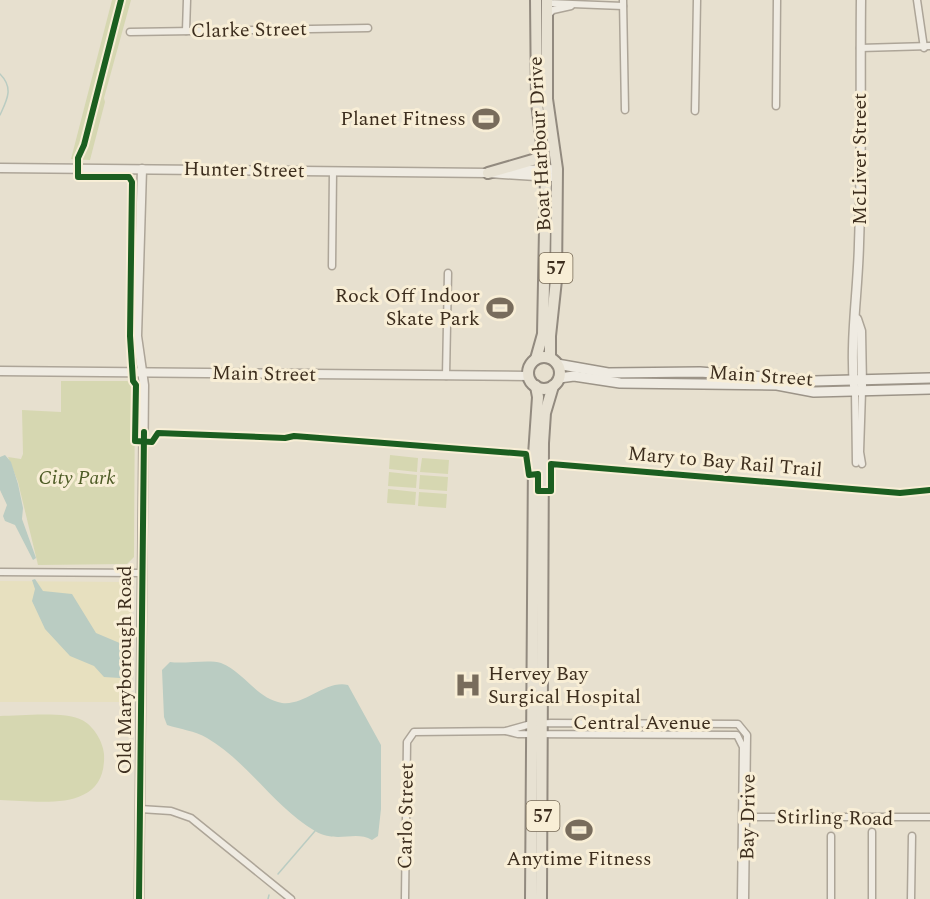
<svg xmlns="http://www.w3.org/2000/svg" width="930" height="899" font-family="Spectral,serif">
  <rect width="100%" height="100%" fill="#e7e0cf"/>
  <polygon fill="#e7e0bf" points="0,581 128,582 132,585 131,702 0,702"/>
  <g fill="#d6d7b1">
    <polygon points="112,0 131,0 104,98 105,102 90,160 71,159"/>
    <polygon points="61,381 127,381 135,385 134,557 127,564 38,565 18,482 8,457 21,459 23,454 22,410 61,412"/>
    <polygon points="390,455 418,458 417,472 389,469"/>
    <polygon points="422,458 449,460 448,474 420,472"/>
    <polygon points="389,472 417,475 416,488 388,486"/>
    <polygon points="420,475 448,477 447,491 419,489"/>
    <polygon points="388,489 416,492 415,505 387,503"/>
    <polygon points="419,492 447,494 446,508 418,506"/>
    <path d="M0 716C21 716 64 711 82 720 94 726 103 742 104 754 107 814 39 801 0 800Z"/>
  </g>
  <g fill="#baccc2">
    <polygon points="5,455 11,462 18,484 23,508 22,519 36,558 33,560 15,525 5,521 3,516 7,505 0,490 0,457"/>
    <polygon points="35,579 43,591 72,594 96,633 122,644 130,668 120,678 104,677 94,666 70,656 45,629 32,601 35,589 32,580"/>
    <path d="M170 662C185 664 209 659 221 663 244 672 257 699 282 703 305 706 325 680 348 685L381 745V809L378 836 372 840C355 830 337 844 315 831 274 807 248 762 207 738 195 731 180 729 167 725L164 717 162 670Z"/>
  </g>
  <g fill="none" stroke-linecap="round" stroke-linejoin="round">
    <g stroke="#baccc2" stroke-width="1.5">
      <path d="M0 74C14 88 7 100 0 115"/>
      <polyline points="278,874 315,831"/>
      <polyline points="268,899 269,895"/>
    </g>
    <defs>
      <g id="minor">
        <polyline points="623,0 625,110"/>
        <polyline points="917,0 924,48"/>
        <polyline points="547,3 623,6"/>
        <polyline points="548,15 553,10 571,6"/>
        <polyline points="186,31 187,0"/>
        <polyline points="130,32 368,28"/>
        <polyline points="860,48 930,46"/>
        <polyline points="776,106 777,0"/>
        <polyline points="695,111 697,0"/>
        <polyline points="332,266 333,171"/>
        <polyline points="446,376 448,273"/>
        <polyline points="855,391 856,463"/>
        <polyline points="862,464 860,452 862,391"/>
        <polyline points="0,572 142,573"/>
        <polyline points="506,731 518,734 737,735 743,747 741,899"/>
        <polyline points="140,809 171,811 191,818 291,899"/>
        <polyline points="744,817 930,817"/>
        <polyline points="405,899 407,742 414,732 506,731 531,724 551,723 738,724 747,735 745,899"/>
        <polyline points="831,899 831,836"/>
        <polyline points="872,899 872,832"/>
        <polyline points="911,899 912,836"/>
      </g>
      <g id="tertiary">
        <polyline points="0,168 488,173 551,177"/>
        <polyline points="510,170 557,169"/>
        <polyline points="857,319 861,331 862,386"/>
        <polyline points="0,371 529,376"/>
        <path d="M854 386C850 339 858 291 859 244 862 163 860 81 861 0"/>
        <polyline points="139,899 144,385 137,336 142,169"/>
      </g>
      <g id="secondary">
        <polyline points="557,364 608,373 700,372 814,381 930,378"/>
        <polyline points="559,378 574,376 620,383 777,385 814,392 930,389"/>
      </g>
      <g id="primary">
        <polyline points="547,0 547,99 557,169 556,280 550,336 550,358"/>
        <polyline points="488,173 536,159 542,144"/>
        <circle cx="544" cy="373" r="16"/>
        <polyline points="536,359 543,334 546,177 537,103 536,0"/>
        <polyline points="531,899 534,455 538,397 536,386"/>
        <polyline points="541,899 543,443 545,413 553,386"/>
      </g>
    </defs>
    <use href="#minor" stroke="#ada598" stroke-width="9"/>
    <use href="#tertiary" stroke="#ada598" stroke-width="11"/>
    <use href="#secondary" stroke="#9c9488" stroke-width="12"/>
    <use href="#primary" stroke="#928a7f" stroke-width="14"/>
    <use href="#minor" stroke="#efebe2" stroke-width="6"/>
    <use href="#tertiary" stroke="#efebe2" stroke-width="8"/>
    <use href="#secondary" stroke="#efebe2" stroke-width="9"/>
    <use href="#primary" stroke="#e7e1d2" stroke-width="10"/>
    <defs>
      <g id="cycleway">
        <polyline points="121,0 84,145 78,158 78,177 129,177 132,182 130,336 133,381 136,385 135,441 152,442 158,433 285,438 294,436 526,454 529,475 538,474 538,491 551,491 551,464 900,493 930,490"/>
        <polyline points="139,899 144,432"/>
      </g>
    </defs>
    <use href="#cycleway" stroke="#f8eed6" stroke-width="10"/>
    <use href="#cycleway" stroke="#1b5e20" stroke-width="6"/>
  </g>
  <defs>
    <symbol id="stadium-bare" viewBox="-9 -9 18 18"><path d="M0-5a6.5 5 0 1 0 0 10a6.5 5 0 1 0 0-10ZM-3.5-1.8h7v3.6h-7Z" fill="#786c5c" stroke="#f8eed6" stroke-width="2.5" paint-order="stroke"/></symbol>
    <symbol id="hospital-bare" viewBox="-9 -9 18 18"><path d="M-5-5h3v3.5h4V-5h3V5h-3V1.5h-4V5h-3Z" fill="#786c5c" stroke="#f8eed6" stroke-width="2.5" paint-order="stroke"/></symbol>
  </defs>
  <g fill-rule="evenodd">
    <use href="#stadium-bare" x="467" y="100" width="38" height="38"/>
    <use href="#stadium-bare" x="481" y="289" width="38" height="38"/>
    <use href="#hospital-bare" x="449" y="666" width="38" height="38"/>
    <use href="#stadium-bare" x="560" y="811" width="38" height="38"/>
  </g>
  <g text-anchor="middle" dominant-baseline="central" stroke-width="6" stroke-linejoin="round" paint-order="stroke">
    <g fill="#f8eed6" stroke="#756855" stroke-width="1.5">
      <rect x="539.5" y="253" width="33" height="30" rx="4.5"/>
      <rect x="526.5" y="801" width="33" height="30" rx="4.5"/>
    </g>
    <g font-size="18" font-weight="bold" fill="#3d2e1e">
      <text x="556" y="268">57</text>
      <text x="543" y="816">57</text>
    </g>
    <g font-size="20" fill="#3d2e1e" stroke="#f8eed6">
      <text transform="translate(249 30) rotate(-1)">Clarke Street</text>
      <text transform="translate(540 144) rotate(-93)">Boat Harbour Drive</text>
      <text transform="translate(860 159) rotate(-90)">McLiver Street</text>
      <text transform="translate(244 170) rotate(1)">Hunter Street</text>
      <text transform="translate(264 374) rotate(1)">Main Street</text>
      <text transform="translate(761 376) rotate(4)">Main Street</text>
      <text transform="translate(725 462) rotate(5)">Mary to Bay Rail Trail</text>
      <text transform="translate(125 670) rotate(-90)">Old Maryborough Road</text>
      <text x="642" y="723">Central Avenue</text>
      <text transform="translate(406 816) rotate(-89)">Carlo Street</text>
      <text transform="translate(748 817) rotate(-89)">Bay Drive</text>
      <text transform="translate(835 818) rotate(1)">Stirling Road</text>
    </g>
    <g font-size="20" fill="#3d2e1e" stroke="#f8eed6" text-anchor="end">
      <text x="466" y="119">Planet Fitness</text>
      <text x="480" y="296">Rock Off Indoor<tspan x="480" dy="23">Skate Park</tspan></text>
      <text x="488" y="674" text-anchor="start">Hervey Bay<tspan x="488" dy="23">Surgical Hospital</tspan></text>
      <text x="579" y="859" text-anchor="middle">Anytime Fitness</text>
    </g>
    <g font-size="20" font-style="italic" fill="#4c5a24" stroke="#f8eed6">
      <text x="77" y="478">City Park</text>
    </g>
  </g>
</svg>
